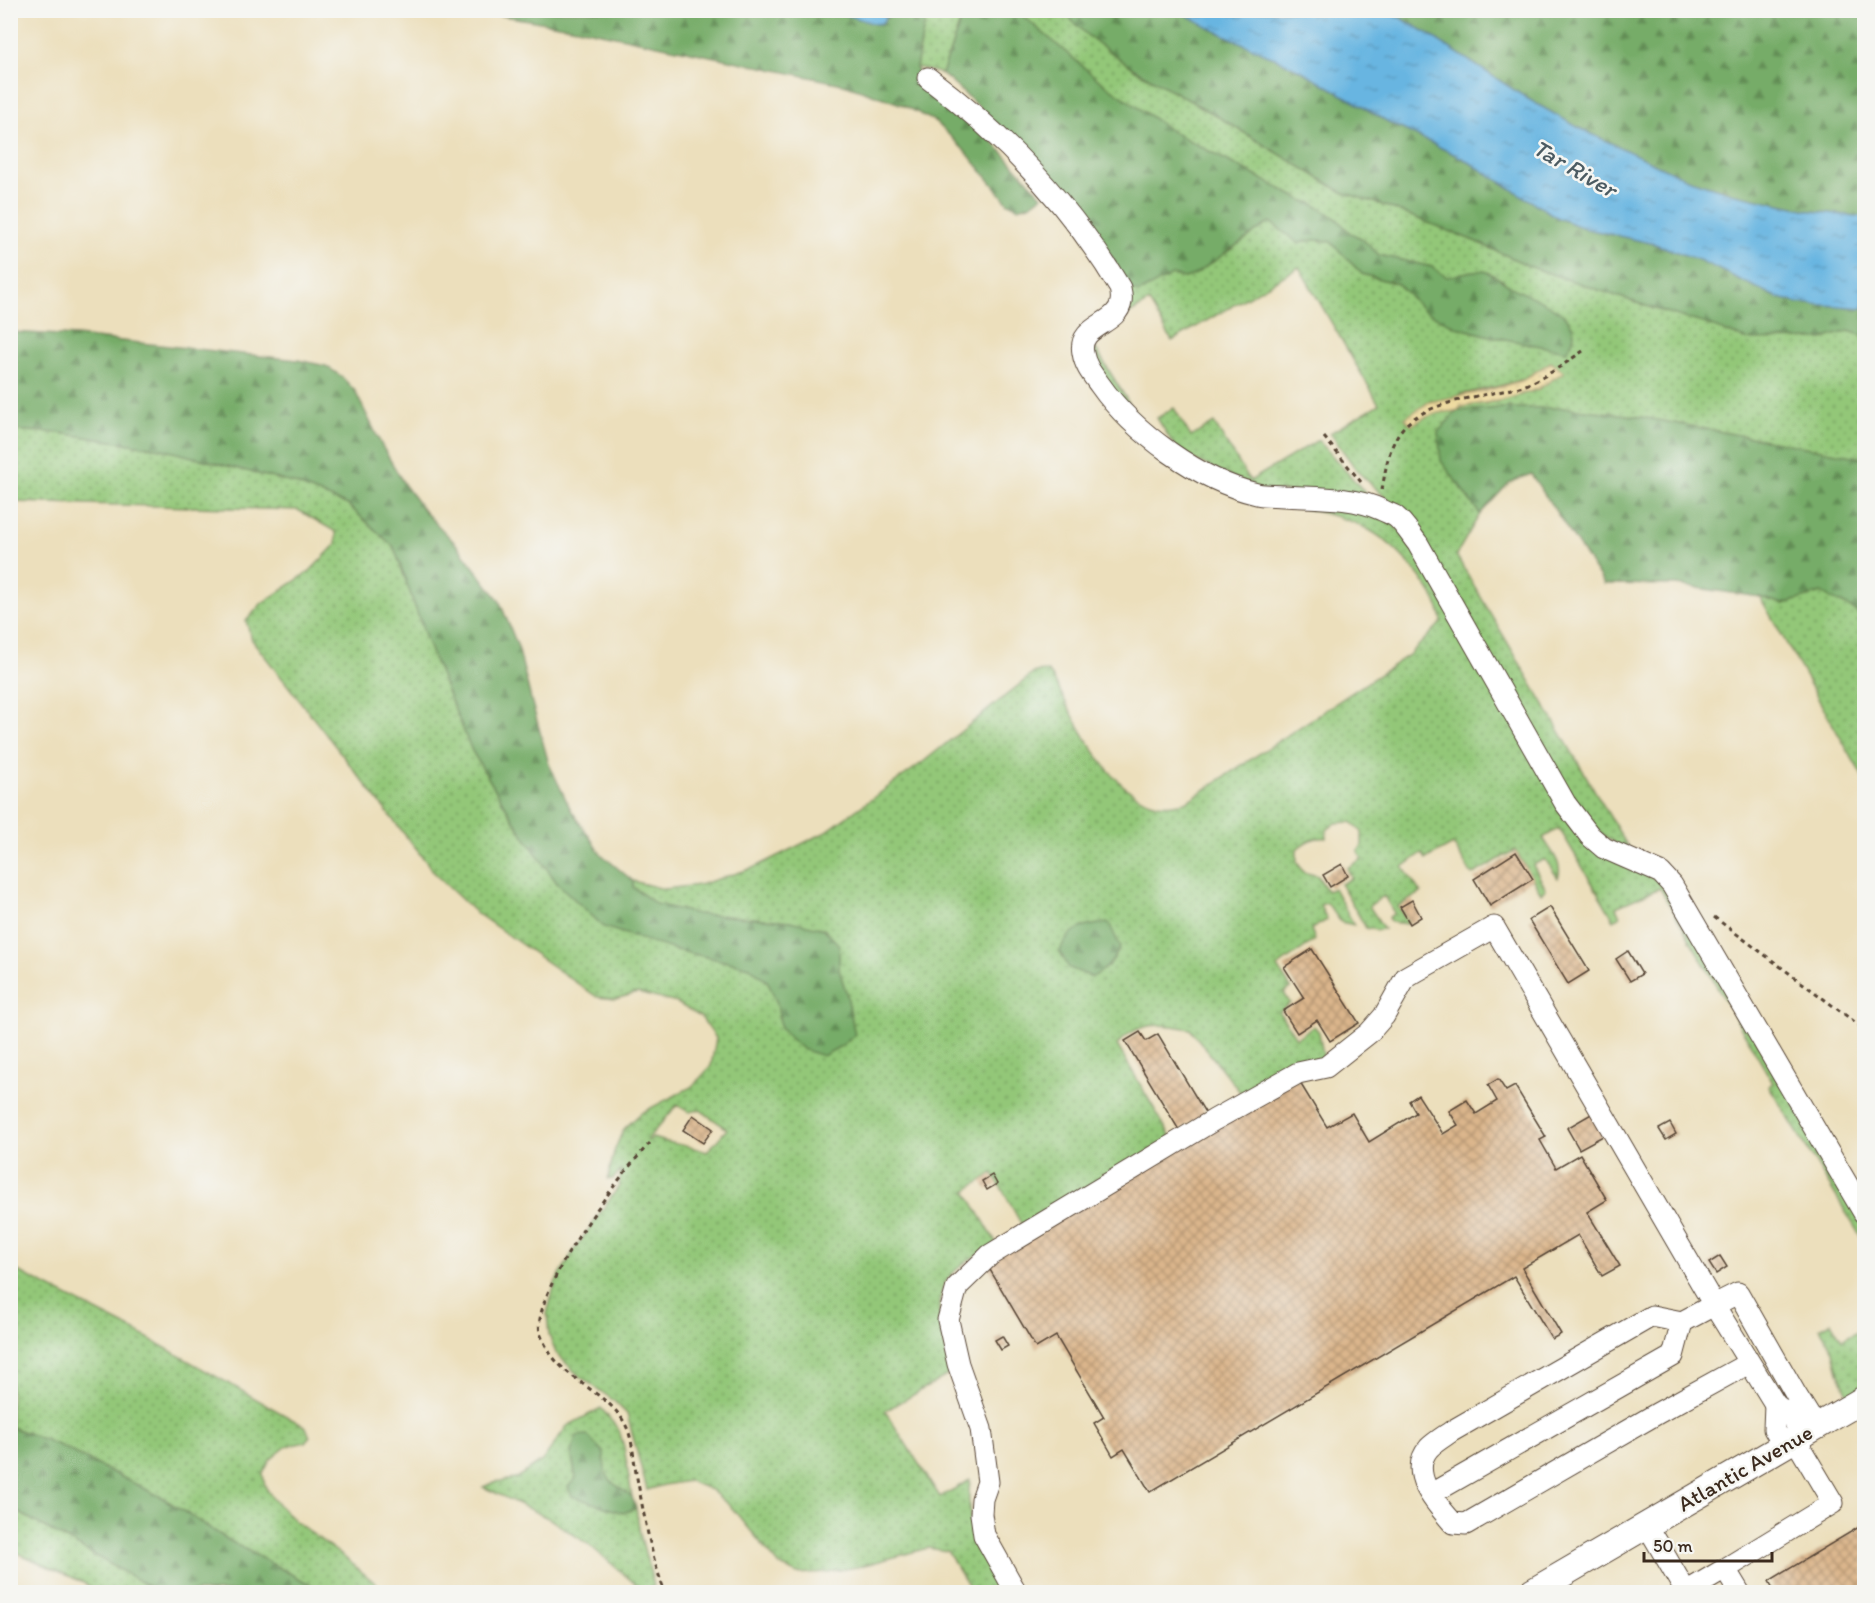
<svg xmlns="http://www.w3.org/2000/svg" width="1875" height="1603" font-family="Itim,sans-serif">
  <defs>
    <pattern id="grass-dots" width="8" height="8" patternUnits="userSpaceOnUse" patternTransform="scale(1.5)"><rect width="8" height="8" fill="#93c778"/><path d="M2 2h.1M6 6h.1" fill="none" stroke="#79a262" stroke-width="1.8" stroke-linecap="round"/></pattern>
    <pattern id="forest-firs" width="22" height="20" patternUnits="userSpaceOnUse" patternTransform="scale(1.5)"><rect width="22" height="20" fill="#76ac68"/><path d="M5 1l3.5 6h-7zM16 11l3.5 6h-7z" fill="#628c55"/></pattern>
    <pattern id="sand-dots" width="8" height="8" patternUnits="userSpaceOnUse" patternTransform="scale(1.5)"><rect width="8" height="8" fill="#eeda9e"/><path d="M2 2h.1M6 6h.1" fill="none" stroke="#cdbb88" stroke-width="1.8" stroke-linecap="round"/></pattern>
    <pattern id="water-ripples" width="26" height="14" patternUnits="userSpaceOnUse" patternTransform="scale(1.5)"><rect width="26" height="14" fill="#68b5e1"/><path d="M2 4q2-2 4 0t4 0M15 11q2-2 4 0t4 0" fill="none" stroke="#5793b6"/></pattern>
    <pattern id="building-cross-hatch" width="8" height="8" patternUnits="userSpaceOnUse" patternTransform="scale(1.5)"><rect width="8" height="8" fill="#dbb68c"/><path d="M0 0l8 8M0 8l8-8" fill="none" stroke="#b39472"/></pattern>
  </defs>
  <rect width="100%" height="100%" fill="#f6f6f2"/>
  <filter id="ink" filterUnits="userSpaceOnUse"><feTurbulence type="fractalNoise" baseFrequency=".0167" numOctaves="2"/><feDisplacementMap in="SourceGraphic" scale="12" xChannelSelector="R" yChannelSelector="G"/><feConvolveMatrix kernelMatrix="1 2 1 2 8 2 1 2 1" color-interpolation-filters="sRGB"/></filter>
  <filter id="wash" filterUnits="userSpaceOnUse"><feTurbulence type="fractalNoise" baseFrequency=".008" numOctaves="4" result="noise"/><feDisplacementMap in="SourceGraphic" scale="24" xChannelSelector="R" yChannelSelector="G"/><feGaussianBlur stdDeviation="1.35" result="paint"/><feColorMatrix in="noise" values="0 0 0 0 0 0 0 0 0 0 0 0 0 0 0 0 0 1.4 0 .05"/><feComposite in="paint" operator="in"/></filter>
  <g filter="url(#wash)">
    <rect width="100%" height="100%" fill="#ecdfbc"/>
    <g fill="url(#grass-dots)" stroke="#67784b" stroke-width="1.5" fill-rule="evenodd">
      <polygon points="927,11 964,11 942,74 916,67"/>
      <path d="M1017 11H1062L1087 35 1134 69 1212 113 1342 192 1383 205 1477 242 1534 268 1658 310 1706 324 1822 339 1849 331 1864 336V458L1635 416 1568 408H1501L1466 495 1480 514 1456 555 1632 854 1589 826 1411 528 1387 499 1358 472 1330 433 1379 404 1299 267 1172 341 1149 302 1119 320 1124 287 1172 275 1185 278 1194 275 1270 222 1297 242 1315 240 1330 241 1362 274 1398 284 1423 310 1456 327 1490 336 1566 351C1548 330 1510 276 1483 271 1471 269 1459 275 1447 277L1432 267 1379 255 1361 238 1350 233 1337 219 1312 203 1303 201 1173 132 1100 81ZM1537 372H1563L1538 389 1504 400 1461 407 1457 411H1442L1423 417C1434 410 1447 398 1460 395 1487 387 1513 386 1537 372Z"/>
      <polygon points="1089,338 1143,426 1098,378"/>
      <polygon points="1174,408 1191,437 1214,423 1250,481 1318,440 1369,497 1260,490 1178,452 1157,418"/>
      <path d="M10 430 61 433 162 449 293 483 348 505 394 547 431 652 472 751 518 827 557 883 672 949 750 967 768 982 777 1003 781 1029 854 1035 847 995 839 970V945L790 921 697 914 656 904 633 887V881L664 889 699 885 753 868 824 833 923 762 1035 672 1048 671 1053 678C1075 719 1108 794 1158 804 1167 806 1178 803 1186 802L1409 655 1442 622C1440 604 1430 591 1420 577 1406 559 1389 541 1369 530 1347 517 1310 510 1285 504L1332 502 1389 521 1405 535 1574 825 1667 887 1864 1222V1242L1769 1086 1773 1083 1660 888 1616 907 1620 916 1614 920 1559 828 1543 838C1550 850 1564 864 1558 878L1545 859 1533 865 1546 889 1541 893 1515 850 1472 875 1453 844 1426 859 1422 853 1403 867 1421 893 1398 906 1408 924 1391 922 1388 918 1394 913 1384 896 1369 906 1384 929 1376 930 1366 928 1341 884 1352 878 1347 868 1362 859 1358 851 1362 846V832L1351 822 1336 823 1327 830 1326 838C1314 837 1306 841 1297 849V862L1303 872 1318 876 1327 891 1334 888 1354 925 1341 922 1327 903 1320 905 1327 920 1311 929 1315 940 1277 967 1291 988 1284 993 1290 1003 1279 1012 1296 1038 1314 1026 1319 1032 1324 1060 1244 1097 1190 1029C1162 1023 1137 1021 1117 1045L1172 1139 1023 1227 993 1173 966 1191 997 1244C954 1268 931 1279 942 1333 946 1349 951 1358 948 1375L885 1411 940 1497 970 1480C964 1530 981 1551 1005 1592H972L947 1551 928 1548 857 1567 828 1572 797 1574 779 1565 732 1508 711 1490 689 1481 664 1485 647 1490 627 1414 613 1400 578 1375 556 1353 549 1335 547 1314 555 1283 573 1252 619 1186 621 1170 613 1179H608L614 1152 623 1130 641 1113 693 1086 711 1066 716 1038 701 1017 677 1003 638 993 615 999 597 997 475 912 438 877 252 640 246 621 262 603 309 572 336 544V532L298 510 11 502ZM1108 923 1120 947C1113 962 1106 970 1091 976L1069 968ZM677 1105 689 1112 700 1110 727 1129 707 1152C689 1145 671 1144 653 1138L646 1141Z"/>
      <polygon points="1821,593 1851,608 1864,619 1864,779 1760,597 1783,604"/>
      <polygon points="10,1267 137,1332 306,1427 310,1437 306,1442 287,1446 270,1460 263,1474 265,1486 273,1499 295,1521 344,1557 386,1592 324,1592 230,1541 161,1497 56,1444 11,1427"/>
      <polygon points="1831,1322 1842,1340 1864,1327 1864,1389 1850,1398 1838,1372 1833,1351 1820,1328"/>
      <polygon points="601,1408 619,1430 624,1447 632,1497 613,1483 604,1473 603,1453 577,1436 571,1452 576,1478 572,1496 623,1513 636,1508 640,1534 654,1586 645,1592 588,1544 550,1519 483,1487 494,1482 515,1479 542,1461 567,1426"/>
      <polygon points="11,1508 159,1592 100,1592 78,1580 11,1550"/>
    </g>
    <g fill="url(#forest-firs)" stroke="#586b43" stroke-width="1.5">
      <polygon points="834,10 875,24 887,18 890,11 927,11 916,67 922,82 976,123 1042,196 1031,204 1019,208 1008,203 967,153 936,122 903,105 847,85 577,28 473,11"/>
      <path d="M964 11H1017L1100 81 1173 132 1303 201 1312 203 1337 219 1350 233 1361 238 1379 255 1432 267 1447 277C1459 275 1470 269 1483 271 1495 273 1504 284 1515 289 1536 300 1595 318 1566 351L1490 336 1456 327 1423 310 1398 284 1362 274 1330 241 1315 240 1297 242 1270 222 1194 275 1185 278 1172 275 1139 293 1124 287 1112 258 1095 231 977 105 942 74Z"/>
      <polygon points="1062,11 1179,11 1216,31 1304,72 1390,123 1464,159 1558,218 1587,229 1655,244 1699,260 1776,297 1797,303 1864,308 1864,336 1849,331 1822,339 1748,340 1706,324 1658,310 1534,268 1477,242 1383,205 1342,192 1212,113 1134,69 1087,35"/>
      <polygon points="1388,11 1864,11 1864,217 1812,211 1731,193 1687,179 1581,129 1528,99 1422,30"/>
      <polygon points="11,332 76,336 298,360 326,366 341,376 355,391 382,446 404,484 424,511 456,544 499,600 518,647 532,703 549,764 571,810 601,854 633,881 633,887 656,904 697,914 790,921 824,929 839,945 839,970 847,995 855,1035 841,1046 823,1056 802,1049 781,1029 777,1003 768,982 750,967 672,949 604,927 557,883 518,827 472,751 431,652 394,547 348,505 293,483 162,449 61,433 11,430"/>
      <polygon points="1501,408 1568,408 1635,416 1864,458 1864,619 1851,608 1821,593 1783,604 1760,597 1676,585 1604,584 1531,474 1509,483 1480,514 1441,461 1438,432 1457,411"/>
      <path d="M1109 923 1120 947C1113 962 1106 970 1092 977L1069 968 1060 952C1067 927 1086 925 1109 923Z"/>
      <polygon points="11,1427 56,1444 161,1497 230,1541 324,1592 159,1592 11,1508"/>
      <polygon points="587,1435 604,1453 605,1473 613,1483 632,1497 636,1508 623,1513 572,1496 568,1487 576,1478 571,1452 577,1436"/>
    </g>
    <path fill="url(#sand-dots)" stroke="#94825e" stroke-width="1.5" d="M1551 362 1564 372 1538 389 1504 400 1461 407 1457 411C1439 412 1426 415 1412 425L1405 418 1429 402 1488 390 1523 380Z"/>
    <g fill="url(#water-ripples)" stroke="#527080" stroke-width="1.5">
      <polygon points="834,11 890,11 882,23 875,24"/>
      <polygon points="1179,11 1388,11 1422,30 1528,99 1581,129 1687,179 1731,193 1812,211 1864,217 1864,308 1797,303 1776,297 1699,260 1655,244 1587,229 1558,218 1464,159 1390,123 1304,72 1216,31"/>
    </g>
    <g id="blocks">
      <g fill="url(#building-cross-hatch)">
        <polygon points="1516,852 1533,879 1490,906 1474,879"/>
        <polygon points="1342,864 1348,876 1330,887 1323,875"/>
        <polygon points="1412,900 1421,917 1410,924 1400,907"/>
        <polygon points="1550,907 1589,971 1568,984 1529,920"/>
        <polygon points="1312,949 1359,1023 1330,1041 1317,1020 1297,1033 1283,1011 1304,998 1284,967"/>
        <polygon points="1628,951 1642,974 1630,981 1616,959"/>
        <polygon points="1140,1032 1146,1041 1158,1034 1206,1114 1179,1130 1125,1041"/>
        <polygon points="1297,1078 1327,1127 1352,1113 1369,1142 1416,1113 1409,1101 1418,1095 1443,1134 1458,1125 1449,1111 1467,1100 1476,1114 1497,1101 1488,1085 1498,1079 1506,1091 1515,1086 1546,1137 1540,1140 1556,1168 1580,1154 1607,1200 1587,1212 1620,1266 1602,1276 1578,1235 1522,1268 1561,1334 1552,1339 1514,1276 1150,1492 1124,1449 1113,1456 1094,1423 1104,1417 1056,1336 1036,1348 986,1263"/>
        <polygon points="1593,1113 1605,1135 1579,1149 1567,1128"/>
        <polygon points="693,1115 713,1129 703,1143 683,1130"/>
        <polygon points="1670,1123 1676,1134 1666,1140 1659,1129"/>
        <polygon points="992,1175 997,1184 987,1190 982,1181"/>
        <polygon points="1720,1256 1727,1267 1716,1274 1709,1263"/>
        <polygon points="1002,1336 1008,1346 1001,1350 995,1340"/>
        <polygon points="1864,1524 1864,1592 1775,1592 1769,1581"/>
      </g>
    </g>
  </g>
  <g filter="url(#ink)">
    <use href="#blocks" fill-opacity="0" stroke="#564536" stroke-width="1.5"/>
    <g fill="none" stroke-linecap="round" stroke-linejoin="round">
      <defs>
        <g id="minor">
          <path d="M928 78C1004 135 1071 206 1120 288 1121 292 1122 297 1121 302 1118 325 1077 325 1083 353 1085 366 1092 374 1100 385 1133 432 1200 481 1257 494 1266 496 1275 495 1284 496 1317 498 1352 496 1382 510 1386 512 1391 514 1395 516 1404 523 1411 535 1418 544L1565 803 1590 836 1604 848 1661 873 1672 885 1864 1213"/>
          <polyline points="1775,1404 1774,1429 1784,1446"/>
          <polyline points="1802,1435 1793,1419 1775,1404 1714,1305 1738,1293 1795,1393 1816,1427"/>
          <polyline points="1431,1494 1673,1356 1682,1322"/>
          <polyline points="1647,1525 1686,1592"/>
          <path d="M1016 1592 984 1535 981 1514 982 1499 988 1482 981 1429 958 1364 948 1320 957 1287 990 1255 1214 1120 1298 1073 1326 1067 1369 1033 1384 1016 1406 977 1494 927 1714 1305 1682 1322 1652 1316 1452 1431C1445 1436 1435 1442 1429 1448 1407 1473 1437 1505 1453 1523L1466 1524 1658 1413 1749 1363"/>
          <polyline points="1686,1592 1725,1569"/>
          <polyline points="1739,1592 1725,1569 1833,1503 1795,1439"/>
        </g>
        <polyline id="major" points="1532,1592 1864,1399"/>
      </defs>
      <use href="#minor" stroke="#564536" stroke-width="23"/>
      <use href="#major" stroke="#564536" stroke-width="28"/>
      <g stroke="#564536" stroke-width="3" stroke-dasharray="4.5 4.5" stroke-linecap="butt">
        <polyline points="1324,437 1361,482"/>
        <path d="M1382 490C1385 473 1387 456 1395 440 1414 399 1484 398 1523 386 1545 378 1564 364 1583 351"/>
        <polyline points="1714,917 1864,1029"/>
        <path d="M650 1143C620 1174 531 1291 540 1333 542 1339 547 1348 550 1353 571 1385 617 1396 629 1433 633 1446 634 1460 636 1473 644 1513 650 1555 665 1592"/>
      </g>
      <use href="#minor" stroke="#fff" stroke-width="21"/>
      <use href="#major" stroke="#fff" stroke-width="26"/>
    </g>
  </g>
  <g text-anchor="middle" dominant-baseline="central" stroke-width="5" stroke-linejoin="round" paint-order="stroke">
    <g font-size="22" fill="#3b2a1e" stroke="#f6f6f2">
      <text transform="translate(1745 1468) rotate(-30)">Atlantic Avenue</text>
    </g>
    <g font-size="24" font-style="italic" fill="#4b5b62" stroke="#f6f6f2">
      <text transform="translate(1575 168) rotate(30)">Tar River</text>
    </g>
  </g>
  <rect width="1875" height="1603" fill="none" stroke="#f6f6f2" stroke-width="36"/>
  <path d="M1644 1552v9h128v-9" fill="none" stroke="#3b2a1e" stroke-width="3"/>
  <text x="1653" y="1552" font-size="18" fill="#3b2a1e" stroke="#f6f6f2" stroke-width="4.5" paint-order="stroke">50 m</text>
</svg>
